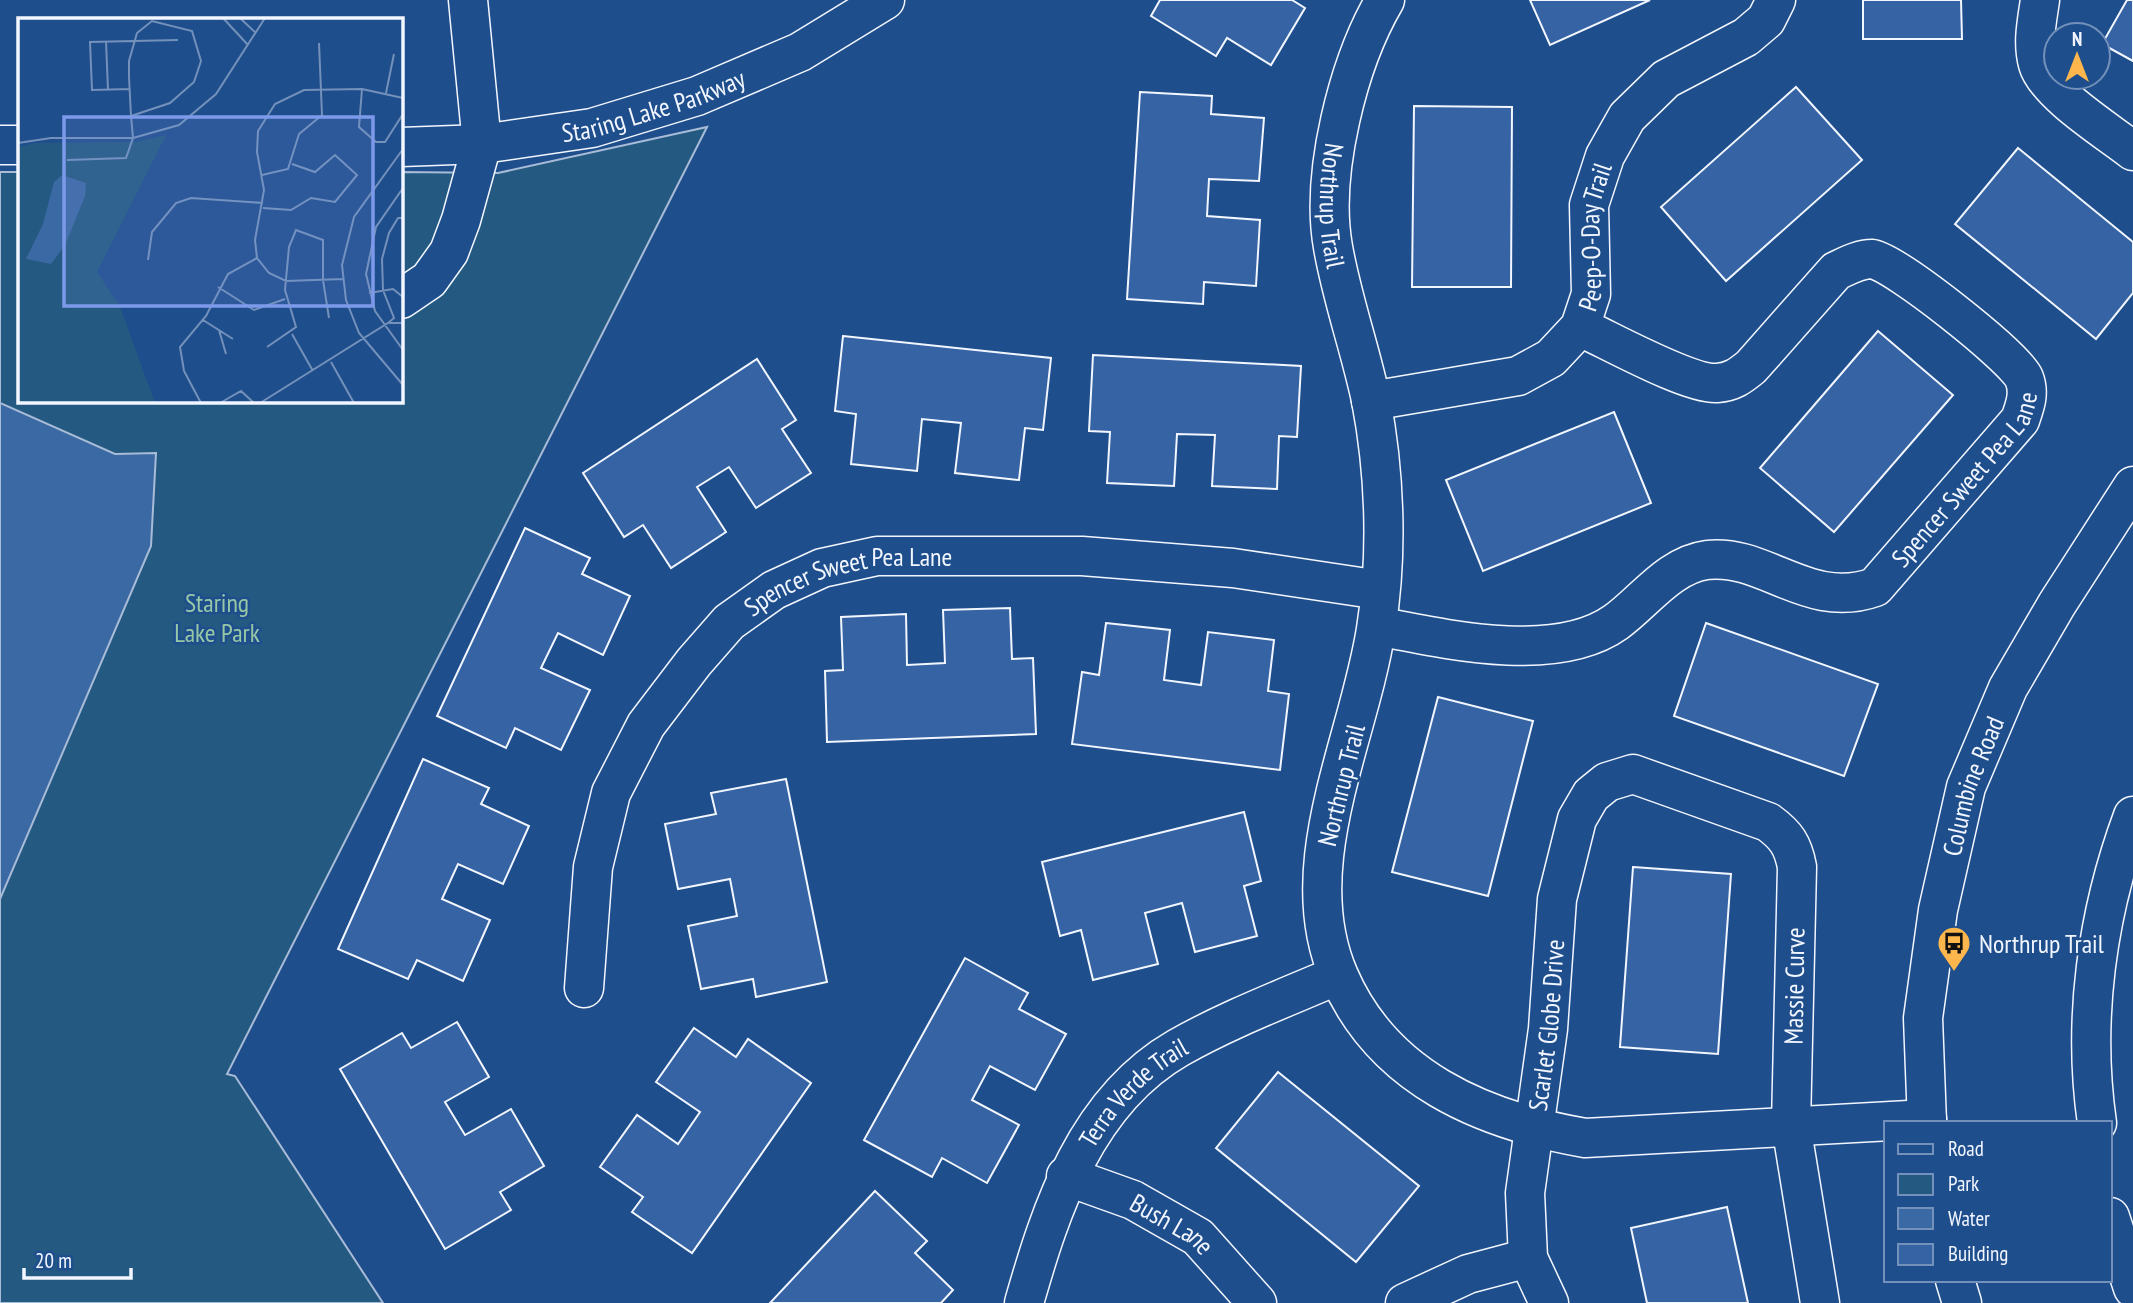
<svg xmlns="http://www.w3.org/2000/svg" width="2133" height="1303" font-family="'PT Sans Narrow',sans-serif">
  <rect width="100%" height="100%" fill="#1f4e8c"/>
  <polygon fill="#245a82" stroke="#a8bbd7" stroke-width="2" points="707,127 227,1074 235,1076 383,1303 0,1303 0,172 19,172 19,401 401,401 401,172 498,173"/>
  <polygon fill="#3b69a3" stroke="#a8bbd7" stroke-width="2" points="0,403 115,454 156,453 151,546 0,899"/>
  <g fill="#3563a3" stroke="#f2f6ff" stroke-width="2">
    <polygon points="1160,0 1292,0 1305,8 1271,65 1227,38 1216,56 1151,16"/>
    <polygon points="1530,0 1650,0 1550,45"/>
    <polygon points="1863,0 1961,0 1962,39 1863,39"/>
    <polygon points="2127,0 2133,0 2133,61 2102,44"/>
    <polygon points="1796,87 1862,160 1726,281 1661,207"/>
    <polygon points="1140,92 1212,96 1211,114 1264,118 1259,181 1209,179 1207,216 1260,220 1256,286 1204,282 1203,304 1127,299"/>
    <polygon points="1414,106 1512,107 1511,287 1412,287"/>
    <polygon points="2018,148 2133,242 2133,293 2096,339 1955,224"/>
    <polygon points="1878,331 1953,395 1834,532 1760,468"/>
    <polygon points="843,336 1051,358 1043,430 1025,428 1019,480 955,473 961,423 922,419 917,471 851,464 856,414 835,411"/>
    <polygon points="1093,355 1301,366 1297,437 1279,436 1277,489 1212,486 1215,435 1177,434 1174,486 1107,483 1110,432 1089,431"/>
    <polygon points="757,359 796,420 782,429 811,473 756,508 729,467 697,487 726,532 671,568 643,525 624,537 583,473"/>
    <polygon points="1614,412 1651,503 1483,571 1446,480"/>
    <polygon points="525,528 590,558 582,574 630,596 603,655 558,633 541,668 590,690 561,750 515,728 506,748 437,716"/>
    <polygon points="1010,608 1012,659 1033,658 1036,734 827,742 825,671 843,670 841,617 906,614 907,665 945,663 943,610"/>
    <polygon points="1106,623 1170,630 1164,680 1201,685 1208,632 1274,640 1268,691 1289,694 1280,770 1072,744 1082,672 1099,675"/>
    <polygon points="1706,623 1878,684 1844,776 1674,716"/>
    <polygon points="1438,697 1533,721 1488,896 1392,872"/>
    <polygon points="423,759 489,788 481,804 529,826 503,884 458,864 442,899 490,920 463,981 417,960 408,979 338,949"/>
    <polygon points="786,779 827,982 756,997 753,979 701,989 688,926 737,916 730,879 678,889 665,824 716,814 711,793"/>
    <polygon points="1244,812 1261,881 1244,886 1257,936 1195,952 1182,903 1145,913 1158,964 1093,980 1081,930 1060,936 1042,862"/>
    <polygon points="1633,867 1731,874 1718,1054 1620,1047"/>
    <polygon points="965,958 1028,993 1019,1009 1066,1034 1035,1090 990,1066 972,1100 1019,1125 987,1183 942,1158 932,1177 864,1140"/>
    <polygon points="457,1022 489,1077 445,1102 465,1135 511,1109 544,1166 500,1192 511,1210 445,1249 340,1069 402,1033 411,1048"/>
    <polygon points="694,1028 736,1057 748,1039 811,1083 692,1253 632,1212 643,1197 600,1167 637,1115 678,1144 700,1112 656,1082"/>
    <polygon points="1278,1072 1419,1186 1356,1262 1216,1148"/>
    <polygon points="875,1191 927,1241 915,1253 953,1290 941,1303 770,1303"/>
    <polygon points="1727,1207 1748,1303 1647,1303 1631,1228"/>
  </g>
  <g fill="none" stroke-linecap="round" stroke-linejoin="round">
    <defs>
      <g id="minor">
        <path id="s1" d="M1385 0C1348 63 1320 174 1333 247 1342 299 1360 348 1371 400 1385 473 1388 555 1376 629 1359 740 1291 866 1339 976 1383 1078 1482 1120 1585 1138L1927 1119"/>
        <path d="M2040 0C2037 21 2032 43 2038 64 2046 93 2109 132 2133 151"/>
        <polyline points="0,145 19,145"/>
        <path id="s2" d="M401 147 482 144 592 128 697 96 800 52 885 0"/>
        <polyline points="401,299 429,280 449,252 461,220 482,144 468,0"/>
        <path id="s3" d="M1371 401 1518 376 1551 358 1580 327 1591 294 1589 205 1605 156 1627 117 1666 79 1746 37 1766 20 1776 0"/>
        <path id="s4" d="M1377 626C1444 639 1556 665 1616 622 1644 602 1669 565 1707 560 1765 553 1808 611 1875 587L2020 420C2025 406 2030 393 2024 378 2016 358 1892 260 1872 259 1859 259 1847 266 1836 271L1751 367C1740 376 1732 382 1717 383 1689 385 1609 340 1580 327"/>
        <path id="s5" d="M584 988 593 867 611 793 646 725 694 662 729 622 774 590 822 568 877 556H1082L1233 568 1380 590"/>
        <path id="s6" d="M1927 1123 1923 1018 1938 910 1966 787 2008 688 2057 604 2133 486"/>
        <path d="M2097 1123C2082 1020 2097 913 2133 816"/>
        <path id="s7" d="M1066 1176 1133 1200 1198 1237 1257 1303"/>
        <polyline points="2110,1217 2133,1288"/>
        <polyline points="1955,1280 1962,1303"/>
        <path id="s8" d="M1024 1303C1051 1208 1086 1101 1178 1048 1229 1019 1285 998 1338 975"/>
        <polyline points="1405,1303 1468,1274 1528,1258"/>
        <path id="s9" d="M1549 1303 1528 1258 1525 1193 1548 1029 1557 899 1577 819 1591 795 1607 782 1633 774 1768 822C1786 835 1793 845 1797 867L1791 1125 1820 1303"/>
      </g>
    </defs>
    <use href="#minor" stroke="#f2f6ff" stroke-width="41"/>
    <use href="#minor" stroke="#1f4e8c" stroke-width="38"/>
  </g>
  <defs>
    <symbol id="bus-pin" viewBox="-11 -11 22 30"><path d="M0 17L-7.5 6A9.5 9.5 0 1 1 7.5 6Z" fill="#ffb74d" stroke="#1f4e8c"/><path d="M-5-6H5V4H4V6H2V4H-2V6H-4V4H-5ZM-3.5-4V0h7V-4ZM-3.5 1.2v1.5H-2V1.2ZM2 1.2v1.5H3.5V1.2Z" fill="#111"/></symbol>
  </defs>
  <g fill-rule="evenodd">
    <use href="#bus-pin" x="1935" y="924" width="38" height="52"/>
  </g>
  <g text-anchor="middle" dominant-baseline="central" stroke-width="5" stroke-linejoin="round" paint-order="stroke">
    <g font-size="26" fill="#f2f6ff" stroke="#1f4e8c">
      <text stroke="none"><textPath href="#s2" startOffset="257">Staring Lake Parkway</textPath></text>
      <text stroke="none"><textPath href="#s1" startOffset="215">Northrup Trail</textPath></text>
      <text stroke="none"><textPath href="#s3" startOffset="322">Peep-O-Day Trail</textPath></text>
      <text stroke="none"><textPath href="#s4" startOffset="672">Spencer Sweet Pea Lane</textPath></text>
      <text stroke="none"><textPath href="#s5" startOffset="537">Spencer Sweet Pea Lane</textPath></text>
      <text transform="translate(1341 785) rotate(-76)">Northrup Trail</text>
      <text stroke="none"><textPath href="#s6" startOffset="343">Columbine Road</textPath></text>
      <text transform="translate(1794 986) rotate(-89)">Massie Curve</text>
      <text stroke="none"><textPath href="#s9" startOffset="284">Scarlet Globe Drive</textPath></text>
      <text stroke="none"><textPath href="#s8" startOffset="242">Terra Verde Trail</textPath></text>
      <text stroke="none"><textPath href="#s7" startOffset="117">Bush Lane</textPath></text>
    </g>
    <g font-size="26" fill="#97c8a6" stroke="#1f4e8c">
      <text x="217" y="602">Staring<tspan x="217" dy="30">Lake Park</tspan></text>
    </g>
    <g font-size="26" fill="#f2f6ff" stroke="#1f4e8c" text-anchor="start">
      <text x="1979" y="943">Northrup Trail</text>
    </g>
  </g>
  <g transform="translate(18 18)">
    <rect width="385" height="385" fill="#1f4e8c"/>
    <path d="M148 117 79 254 102 289 137 385H0V129L17 125 118 124Z" fill="#245a82"/>
    <path d="M44 157 68 165 67 178 47 227 33 246 8 241 25 206 36 164Z" fill="#3b69a3"/>
    <path fill="none" stroke="#7391ba" stroke-width="2" d="M205 0 230 27M222 0 238 15M88 23 90 72M112 71 74 72 72 24 160 22M344 71 341 109 358 124H367L385 96M368 75 376 36M0 125 33 120H115L161 107 198 76 247 0M385 131 336 199 324 247 328 282 341 315 385 367M49 142 108 140 115 120 113 98 111 59V43L119 15 134 3 174 13 183 43 176 64 152 85 113 98M244 157 270 151 281 116 304 97 301 25M385 170 358 209 348 256 357 293 385 332M245 190 273 192 293 180 317 184 339 157 317 137 297 154 274 146M130 242 134 214 158 185 173 180 245 185M325 261 268 263 251 255 239 240 237 222 246 172 239 134 240 113 257 86 286 72 344 71 385 80M200 269 236 292 267 281M351 275 375 271 385 279M185 302 215 321M370 305 376 300 365 272 364 241 371 215 380 200H385M201 312 208 336M274 316 295 353M249 329 278 309 267 272 271 229 278 212 305 222V262L311 300M313 344 336 385M183 385 166 353 162 329 188 298 210 256 239 240M202 385 223 373 236 385M242 385 370 305H385"/>
    <path fill="#7d9aea" fill-opacity="0.15" stroke="#7d9aea" stroke-width="3.5" d="M46 99H355V288H46Z"/>
    <rect width="385" height="385" fill="none" stroke="#f2f6ff" stroke-width="3.5"/>
  </g>
  <rect x="1884" y="1121" width="228" height="161" fill="#1f4e8c" stroke="#7391ba" stroke-width="2"/>
  <rect x="1898" y="1144" width="35" height="10" fill="#1f4e8c" stroke="#7391ba" stroke-width="2"/>
  <text x="1948" y="1156" font-size="21" fill="#f2f6ff">Road</text>
  <rect x="1898" y="1174" width="35" height="21" fill="#245a82" stroke="#7391ba" stroke-width="2"/>
  <text x="1948" y="1191" font-size="21" fill="#f2f6ff">Park</text>
  <rect x="1898" y="1208" width="35" height="21" fill="#3b69a3" stroke="#7391ba" stroke-width="2"/>
  <text x="1948" y="1226" font-size="21" fill="#f2f6ff">Water</text>
  <rect x="1898" y="1244" width="35" height="21" fill="#3563a3" stroke="#7391ba" stroke-width="2"/>
  <text x="1948" y="1261" font-size="21" fill="#f2f6ff">Building</text>
  <g transform="translate(2077 56)"><circle r="33" fill="#1f4e8c" stroke="#7391ba" stroke-width="2"/>
  <path d="M0-5L12 26L0 18L-12 26Z" fill="#ffb74d"/>
  <text y="-10" font-size="19" font-weight="bold" text-anchor="middle" fill="#f2f6ff">N</text>
  </g>
  <path d="M24 1268v10h107v-10" fill="none" stroke="#f2f6ff" stroke-width="3.5"/>
  <text x="35" y="1268" font-size="21" fill="#f2f6ff" stroke="#1f4e8c" stroke-width="5" paint-order="stroke">20 m</text>
</svg>
